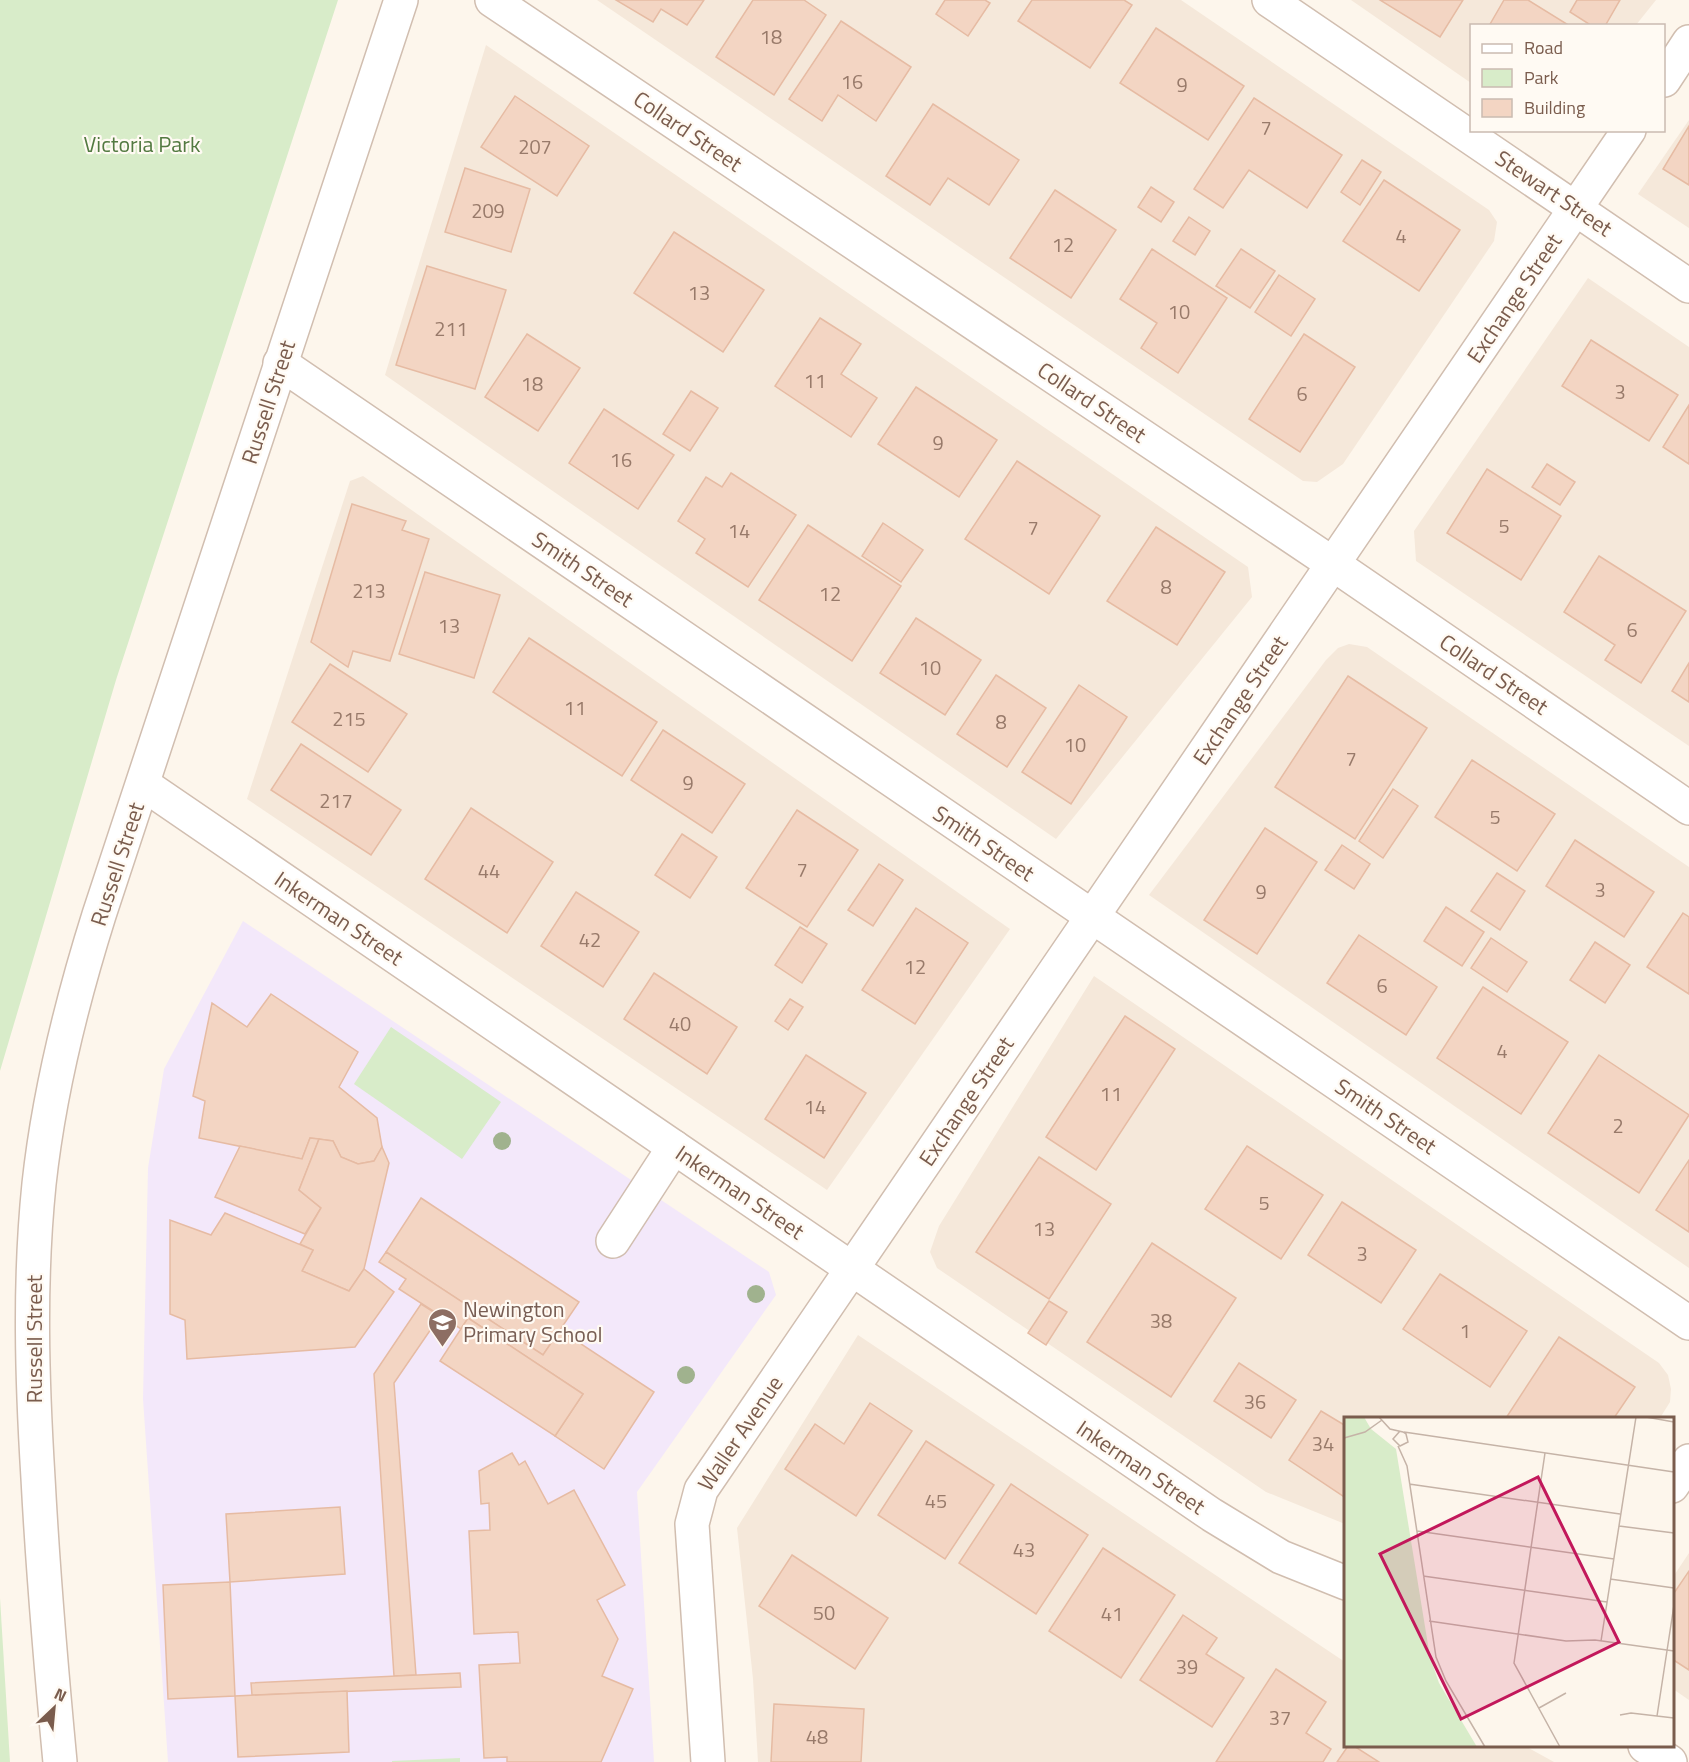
<svg xmlns="http://www.w3.org/2000/svg" width="1689" height="1762" font-family="'Titillium Web',sans-serif">
  <rect width="100%" height="100%" fill="#fdf6ec"/>
  <g fill="#f5e8da">
    <polygon points="597,0 1181,0 1489,210 1497,222 1494,241 1343,464 1317,482 1303,481"/>
    <polygon points="1351,0 1656,0 1636,25 1472,26 1471,83"/>
    <polygon points="486,45 1248,567 1252,597 1056,839 385,375"/>
    <polygon points="1689,120 1689,228 1638,194"/>
    <polygon points="1588,278 1689,347 1689,746 1416,561 1414,531"/>
    <polygon points="363,476 1010,929 827,1190 247,799 350,481"/>
    <polygon points="1349,644 1367,647 1689,867 1689,1268 1149,895 1326,660 1338,648"/>
    <polygon points="1094,976 1659,1363 1668,1375 1671,1389 1670,1402 1660,1418 1346,1418 1345,1524 1266,1492 937,1268 930,1252 939,1226"/>
    <polygon points="858,1335 1345,1662 1346,1746 1525,1746 1554,1762 758,1762 753,1679 737,1528"/>
    <polygon points="1689,1553 1689,1700 1673,1689 1673,1577"/>
  </g>
  <polygon fill="#f3e8fa" points="243,921 769,1272 776,1295 637,1492 654,1762 168,1762 143,1399 148,1168 164,1069"/>
  <g fill="#d8ecc9">
    <polygon points="0,0 338,0 116,680 0,1071"/>
    <polygon points="391,1027 501,1102 462,1159 354,1084"/>
    <polygon points="0,1598 10,1762 0,1762"/>
    <polygon points="460,1758 460,1762 392,1762 392,1761"/>
  </g>
  <g fill="#f3d5c3" stroke="#e6bba3" stroke-width="1.5">
    <polygon points="616,0 704,0 687,25 661,9 653,22"/>
    <polygon points="753,0 804,0 826,15 774,95 716,57"/>
    <polygon points="945,0 985,0 990,3 968,36 936,14"/>
    <polygon points="1032,0 1124,0 1132,5 1090,68 1018,21"/>
    <polygon points="1380,0 1463,0 1440,37"/>
    <polygon points="1504,0 1528,0 1570,26 1489,26"/>
    <polygon points="1577,0 1620,0 1605,26 1592,26 1570,12"/>
    <polygon points="841,21 911,67 876,121 838,95 822,121 789,99"/>
    <polygon points="1156,28 1244,86 1208,140 1120,83"/>
    <polygon points="515,96 589,146 557,196 481,147"/>
    <polygon points="1254,98 1342,155 1307,208 1249,170 1223,208 1194,189"/>
    <polygon points="933,104 1019,160 989,205 948,178 930,205 886,176"/>
    <polygon points="1689,126 1689,185 1663,169"/>
    <polygon points="1362,160 1381,172 1360,205 1341,192"/>
    <polygon points="465,168 530,189 511,252 445,232"/>
    <polygon points="1384,180 1460,230 1419,291 1343,241"/>
    <polygon points="1151,187 1174,202 1161,222 1138,207"/>
    <polygon points="1055,190 1116,230 1071,298 1010,258"/>
    <polygon points="1189,217 1210,231 1195,255 1173,241"/>
    <polygon points="674,232 764,290 723,352 634,293"/>
    <polygon points="1152,249 1227,298 1178,373 1141,348 1157,323 1120,299"/>
    <polygon points="1241,249 1275,271 1250,308 1216,286"/>
    <polygon points="427,266 506,290 475,389 396,365"/>
    <polygon points="1279,275 1315,299 1291,336 1255,312"/>
    <polygon points="820,318 861,344 841,374 877,398 851,437 775,386"/>
    <polygon points="527,334 580,368 538,431 485,397"/>
    <polygon points="1304,334 1355,367 1300,452 1249,419"/>
    <polygon points="1591,340 1678,395 1649,441 1562,386"/>
    <polygon points="916,387 997,440 959,497 878,444"/>
    <polygon points="691,391 718,408 690,451 663,434"/>
    <polygon points="1689,405 1689,464 1663,447"/>
    <polygon points="604,409 674,455 638,509 569,463"/>
    <polygon points="1017,461 1100,516 1049,594 965,539"/>
    <polygon points="1547,464 1575,482 1560,505 1532,487"/>
    <polygon points="1487,469 1561,516 1521,580 1447,533"/>
    <polygon points="731,473 796,515 748,587 696,553 705,539 678,521 706,477 722,487"/>
    <polygon points="352,504 406,521 402,530 429,539 390,661 353,651 348,667 311,642"/>
    <polygon points="883,523 923,550 901,582 862,556"/>
    <polygon points="808,525 901,586 852,661 759,600"/>
    <polygon points="1156,527 1225,572 1177,645 1107,601"/>
    <polygon points="1599,556 1686,611 1641,683 1605,660 1615,645 1564,612"/>
    <polygon points="425,572 500,595 474,678 399,654"/>
    <polygon points="916,618 981,660 945,715 880,673"/>
    <polygon points="529,638 657,722 622,776 493,692"/>
    <polygon points="1689,663 1689,702 1672,691"/>
    <polygon points="330,664 407,714 368,772 292,722"/>
    <polygon points="996,675 1046,708 1007,767 957,734"/>
    <polygon points="1348,676 1427,728 1355,839 1275,787"/>
    <polygon points="1079,685 1127,717 1071,804 1022,772"/>
    <polygon points="663,730 745,784 712,833 631,780"/>
    <polygon points="301,744 401,810 371,855 271,790"/>
    <polygon points="1472,760 1555,814 1517,871 1435,817"/>
    <polygon points="1393,789 1418,806 1383,858 1359,841"/>
    <polygon points="471,808 553,862 507,933 425,879"/>
    <polygon points="797,810 858,850 807,927 746,888"/>
    <polygon points="1265,828 1317,862 1257,954 1204,920"/>
    <polygon points="682,834 717,857 690,898 655,875"/>
    <polygon points="1575,840 1654,892 1624,937 1546,886"/>
    <polygon points="1342,845 1370,864 1354,889 1325,870"/>
    <polygon points="879,864 903,880 873,926 848,910"/>
    <polygon points="1497,873 1525,891 1500,930 1471,911"/>
    <polygon points="576,892 639,932 603,987 541,946"/>
    <polygon points="1446,907 1484,932 1462,966 1424,941"/>
    <polygon points="916,908 968,943 915,1024 862,990"/>
    <polygon points="1683,913 1689,917 1689,994 1647,967"/>
    <polygon points="800,927 827,944 802,983 775,965"/>
    <polygon points="1359,935 1437,987 1406,1035 1327,983"/>
    <polygon points="1491,938 1527,962 1507,992 1471,968"/>
    <polygon points="1595,942 1630,965 1605,1003 1570,980"/>
    <polygon points="654,973 737,1027 707,1074 624,1019"/>
    <polygon points="1483,987 1568,1042 1521,1114 1437,1058"/>
    <polygon points="271,994 358,1052 339,1087 377,1118 382,1147 374,1161 358,1164 341,1157 333,1141 310,1138 302,1159 199,1138 205,1101 193,1096 212,1003 247,1027"/>
    <polygon points="790,999 803,1007 788,1030 775,1021"/>
    <polygon points="1125,1016 1175,1049 1096,1170 1046,1137"/>
    <polygon points="806,1055 866,1093 824,1158 765,1119"/>
    <polygon points="1599,1055 1689,1115 1639,1193 1548,1133"/>
    <polygon points="310,1138 319,1139 299,1190 321,1208 305,1234 215,1197 240,1146 302,1159"/>
    <polygon points="319,1139 333,1141 341,1157 358,1164 374,1161 382,1147 389,1163 364,1269 349,1291 302,1271 313,1250 300,1244 321,1208 299,1190"/>
    <polygon points="1247,1146 1323,1195 1281,1259 1205,1209"/>
    <polygon points="1039,1157 1111,1204 1049,1299 976,1252"/>
    <polygon points="1689,1160 1689,1232 1656,1210"/>
    <polygon points="421,1198 579,1302 543,1355 386,1252"/>
    <polygon points="1342,1202 1416,1250 1381,1303 1308,1255"/>
    <polygon points="225,1213 313,1250 302,1271 349,1291 364,1269 394,1292 355,1347 187,1359 185,1320 170,1314 170,1220 211,1235"/>
    <polygon points="1152,1243 1236,1298 1171,1397 1087,1342"/>
    <polygon points="386,1252 543,1355 560,1330 654,1392 604,1469 555,1436 583,1394 468,1318 461,1329 399,1289 406,1279 379,1262"/>
    <polygon points="1440,1274 1527,1331 1490,1387 1403,1329"/>
    <polygon points="1049,1301 1067,1312 1046,1345 1028,1333"/>
    <polygon points="421,1304 440,1316 394,1383 416,1675 394,1676 374,1374"/>
    <polygon points="468,1318 583,1394 555,1436 440,1361"/>
    <polygon points="1559,1337 1635,1387 1614,1418 1506,1418"/>
    <polygon points="1239,1363 1296,1400 1271,1438 1214,1401"/>
    <polygon points="870,1403 912,1431 856,1516 785,1469 815,1424 844,1444"/>
    <polygon points="1321,1411 1346,1426 1346,1498 1289,1460"/>
    <polygon points="926,1441 994,1485 945,1559 878,1515"/>
    <polygon points="512,1453 519,1465 525,1461 548,1504 574,1490 625,1585 597,1600 618,1639 602,1676 633,1689 601,1762 507,1762 507,1757 484,1758 479,1665 520,1663 518,1632 474,1634 469,1531 490,1530 489,1503 481,1504 479,1471"/>
    <polygon points="1011,1484 1088,1535 1036,1614 959,1563"/>
    <polygon points="340,1507 345,1574 230,1582 226,1514"/>
    <polygon points="1103,1548 1175,1595 1121,1678 1049,1631"/>
    <polygon points="792,1555 888,1618 855,1669 759,1606"/>
    <polygon points="1689,1571 1689,1670 1672,1659 1672,1596"/>
    <polygon points="230,1582 235,1696 168,1699 163,1585"/>
    <polygon points="1183,1615 1217,1638 1206,1654 1244,1678 1212,1727 1140,1680"/>
    <polygon points="1276,1669 1326,1702 1306,1733 1331,1749 1323,1762 1216,1762"/>
    <polygon points="460,1673 461,1687 252,1695 251,1683"/>
    <polygon points="347,1691 349,1752 238,1757 235,1696"/>
    <polygon points="774,1704 864,1709 861,1762 771,1762"/>
    <polygon points="1348,1746 1354,1746 1379,1762 1337,1762"/>
  </g>
  <g fill="none" stroke-linecap="round" stroke-linejoin="round">
    <defs>
      <g id="minor">
        <polyline points="492,0 1333,564 1689,808"/>
        <polyline points="1269,0 1689,286"/>
        <polyline points="1664,80 1689,42"/>
        <polyline points="280,363 1689,1323"/>
        <polyline points="143,784 1212,1515 1281,1557 1346,1583"/>
        <polyline points="613,1241 674,1147"/>
        <polyline points="1672,1486 1689,1461"/>
        <polyline points="1645,1746 1670,1762"/>
        <path d="M60 1762C51 1667 43 1573 38 1478 32 1380 29 1282 39 1184 49 1092 71 1004 99 915L401 0"/>
        <polyline points="708,1762 692,1524 701,1490 1629,130"/>
      </g>
    </defs>
    <use href="#minor" stroke="#d1beb0" stroke-width="36"/>
    <use href="#minor" stroke="#fff" stroke-width="33"/>
  </g>
  <g fill="#a0b28e">
    <circle cx="502" cy="1141" r="9"/>
    <circle cx="756" cy="1294" r="9"/>
    <circle cx="686" cy="1375" r="9"/>
  </g>
  <defs>
    <symbol id="school-pin" viewBox="-11 -11 22 30"><path d="M0 17L-7.5 6A9.5 9.5 0 1 1 7.5 6Z" fill="#8d6e63" stroke="#fffaf3"/><path d="M0-5L7-2L0 1L-7-2ZM-4 1L0 2.5L4 1V4Q0 6-4 4Z" fill="#fff"/></symbol>
  </defs>
  <g fill-rule="evenodd">
    <use href="#school-pin" x="426" y="1306" width="33" height="45"/>
  </g>
  <g text-anchor="middle" dominant-baseline="central" stroke-width="4.5" stroke-linejoin="round" paint-order="stroke">
    <g font-size="20" fill="#987a6a">
      <text x="771" y="36">18</text>
      <text x="852" y="81">16</text>
      <text x="1182" y="84">9</text>
      <text x="1266" y="127">7</text>
      <text x="535" y="146">207</text>
      <text x="488" y="210">209</text>
      <text x="1401" y="235">4</text>
      <text x="1063" y="244">12</text>
      <text x="699" y="292">13</text>
      <text x="1179" y="311">10</text>
      <text x="451" y="328">211</text>
      <text x="815" y="380">11</text>
      <text x="532" y="383">18</text>
      <text x="1620" y="391">3</text>
      <text x="1302" y="393">6</text>
      <text x="938" y="442">9</text>
      <text x="621" y="459">16</text>
      <text x="1504" y="525">5</text>
      <text x="1033" y="527">7</text>
      <text x="739" y="530">14</text>
      <text x="1166" y="586">8</text>
      <text x="369" y="590">213</text>
      <text x="830" y="593">12</text>
      <text x="449" y="625">13</text>
      <text x="1632" y="629">6</text>
      <text x="930" y="667">10</text>
      <text x="575" y="707">11</text>
      <text x="349" y="718">215</text>
      <text x="1001" y="721">8</text>
      <text x="1075" y="744">10</text>
      <text x="1351" y="758">7</text>
      <text x="688" y="782">9</text>
      <text x="336" y="800">217</text>
      <text x="1495" y="816">5</text>
      <text x="802" y="869">7</text>
      <text x="489" y="870">44</text>
      <text x="1600" y="889">3</text>
      <text x="1261" y="891">9</text>
      <text x="590" y="939">42</text>
      <text x="915" y="966">12</text>
      <text x="1382" y="985">6</text>
      <text x="680" y="1023">40</text>
      <text x="1502" y="1050">4</text>
      <text x="1111" y="1093">11</text>
      <text x="815" y="1106">14</text>
      <text x="1618" y="1125">2</text>
      <text x="1264" y="1202">5</text>
      <text x="1044" y="1228">13</text>
      <text x="1362" y="1253">3</text>
      <text x="1161" y="1320">38</text>
      <text x="1465" y="1330">1</text>
      <text x="1255" y="1401">36</text>
      <text x="1323" y="1443">34</text>
      <text x="936" y="1500">45</text>
      <text x="1024" y="1549">43</text>
      <text x="824" y="1612">50</text>
      <text x="1112" y="1613">41</text>
      <text x="1187" y="1666">39</text>
      <text x="1280" y="1717">37</text>
      <text x="817" y="1736">48</text>
    </g>
    <g font-size="22" fill="#7a5c4d" stroke="#fffaf3">
      <text transform="translate(688 131) rotate(34)">Collard Street</text>
      <text transform="translate(1554 193) rotate(34)">Stewart Street</text>
      <text transform="translate(1514 298) rotate(-56)">Exchange Street</text>
      <text transform="translate(268 402) rotate(-72)">Russell Street</text>
      <text transform="translate(1092 402) rotate(34)">Collard Street</text>
      <text transform="translate(583 569) rotate(34)">Smith Street</text>
      <text transform="translate(1494 674) rotate(34)">Collard Street</text>
      <text transform="translate(1240 700) rotate(-56)">Exchange Street</text>
      <text transform="translate(984 843) rotate(34)">Smith Street</text>
      <text transform="translate(117 864) rotate(-72)">Russell Street</text>
      <text transform="translate(339 918) rotate(34)">Inkerman Street</text>
      <text transform="translate(966 1101) rotate(-56)">Exchange Street</text>
      <text transform="translate(1386 1116) rotate(34)">Smith Street</text>
      <text transform="translate(740 1192) rotate(34)">Inkerman Street</text>
      <text transform="translate(34 1339) rotate(-90)">Russell Street</text>
      <text transform="translate(740 1433) rotate(-56)">Waller Avenue</text>
      <text transform="translate(1141 1467) rotate(34)">Inkerman Street</text>
    </g>
    <g font-size="22" fill="#537a41" stroke="#fffaf3">
      <text x="142" y="144">Victoria Park</text>
    </g>
    <g font-size="22" fill="#785e54" stroke="#fffaf3" text-anchor="start">
      <text x="463" y="1309">Newington<tspan x="463" dy="25">Primary School</tspan></text>
    </g>
  </g>
  <g transform="translate(1344 1417)">
    <rect width="330" height="330" fill="#fdf6ec"/>
    <path d="M20 0 27 12 52 32 86 240 95 266 133 330H0V1Z" fill="#d8ecc9"/>
    <path fill="none" stroke="#c5b3a7" stroke-width="1.5" d="M35 0 46 12 59 15 62 17 64 25 56 29 49 22 56 14M302 0 330 5M60 15 330 55M0 21 21 15 38 3M54 29 63 49 92 240 102 264 141 330M201 36 170 246 216 330M65 67 276 97M275 109 330 116M73 114 270 142M79 159 263 185M266 162 330 171M85 204 222 224 251 223 330 234M257 224 292 0M195 291 222 276M276 298 287 296 330 301M313 299 330 188"/>
    <path fill="#c2185b" fill-opacity="0.15" stroke="#c2185b" stroke-width="3" d="M194 60 275 225 117 302 36 137Z"/>
    <rect width="330" height="330" fill="none" stroke="#7a5c4d" stroke-width="3"/>
  </g>
  <rect x="1470" y="24" width="195" height="108" fill="#fffaf3" stroke="#cabbb1" stroke-width="1.5"/>
  <rect x="1482" y="44" width="30" height="9" fill="#ffffff" stroke="#cabbb1" stroke-width="1.5"/>
  <text x="1524" y="54" font-size="18" fill="#7a5c4d">Road</text>
  <rect x="1482" y="69" width="30" height="18" fill="#d8ecc9" stroke="#cabbb1" stroke-width="1.5"/>
  <text x="1524" y="84" font-size="18" fill="#7a5c4d">Park</text>
  <rect x="1482" y="99" width="30" height="18" fill="#f3d5c3" stroke="#cabbb1" stroke-width="1.5"/>
  <text x="1524" y="114" font-size="18" fill="#7a5c4d">Building</text>
  <g transform="translate(54 1708) rotate(26)" stroke="#fffaf3" stroke-width="4.5" paint-order="stroke">
  <path d="M0-4.5L10 22L0 15L-10 22Z" fill="#7a5c4d"/>
  <text y="-9" font-size="16" font-weight="bold" text-anchor="middle" fill="#7a5c4d">N</text>
  </g>
</svg>
